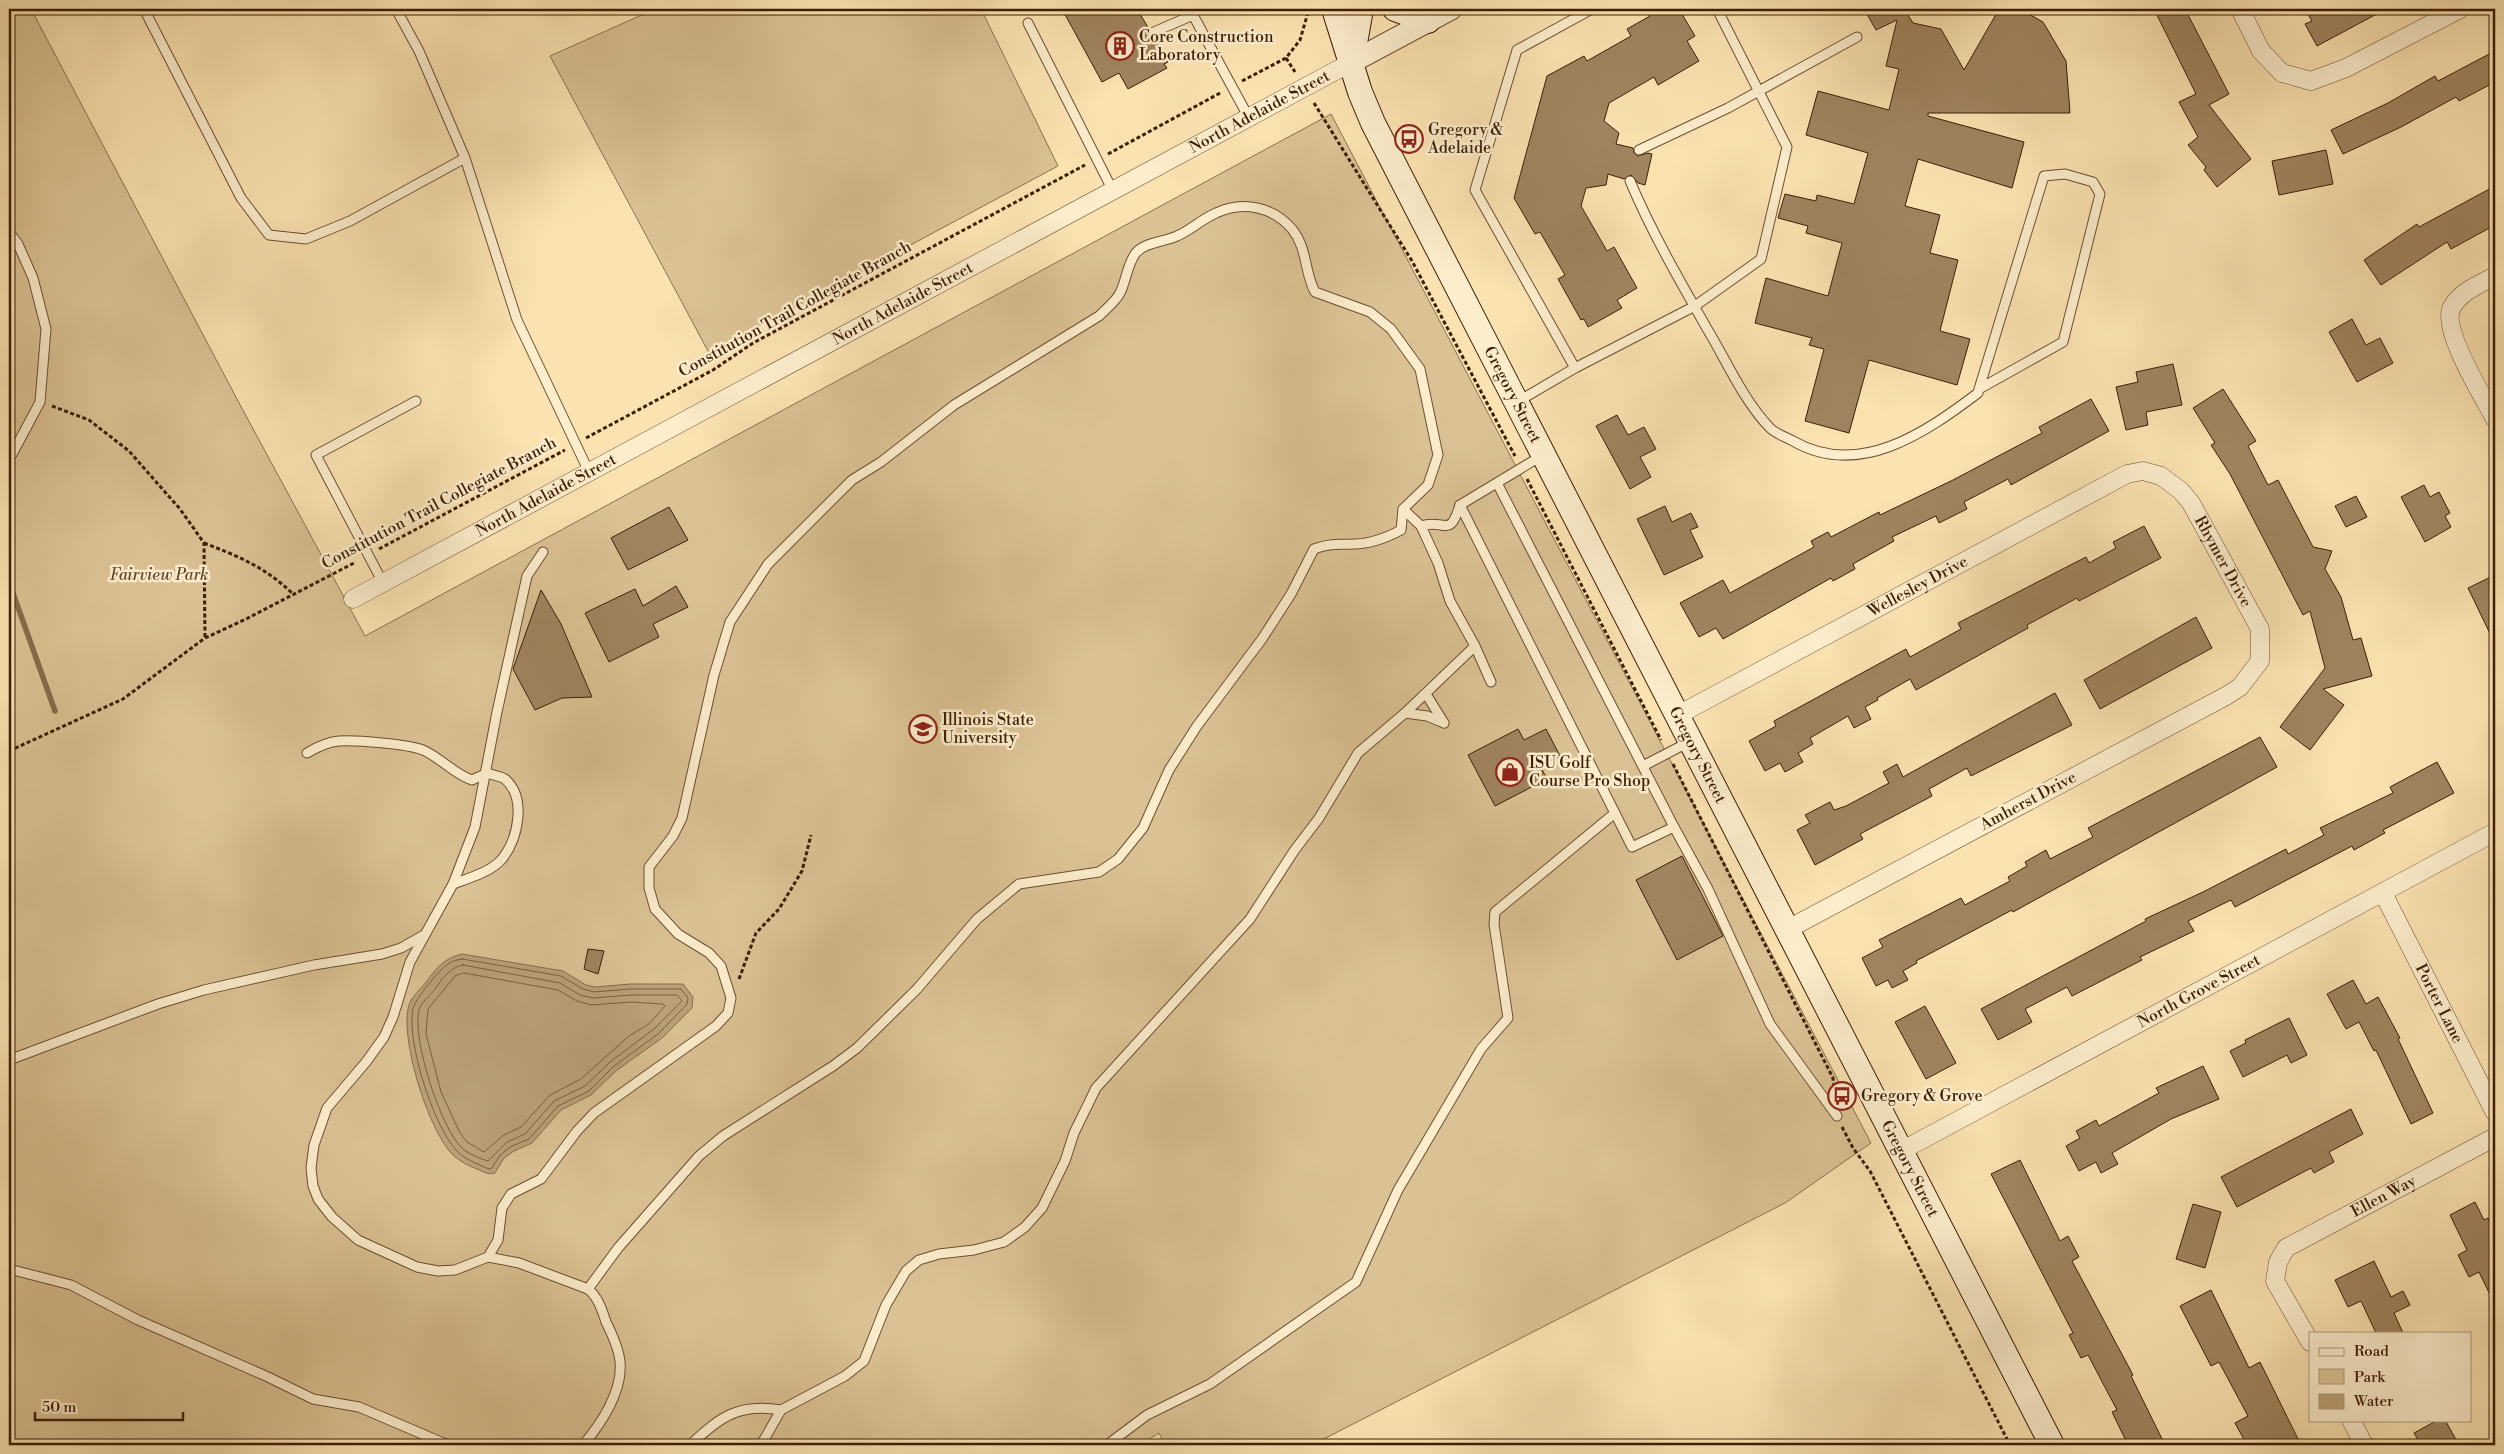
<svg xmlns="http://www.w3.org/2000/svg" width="2504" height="1454" font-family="'Libre Bodoni',serif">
  <rect width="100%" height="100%" fill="#fbe3b1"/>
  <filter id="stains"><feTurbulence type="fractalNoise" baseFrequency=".004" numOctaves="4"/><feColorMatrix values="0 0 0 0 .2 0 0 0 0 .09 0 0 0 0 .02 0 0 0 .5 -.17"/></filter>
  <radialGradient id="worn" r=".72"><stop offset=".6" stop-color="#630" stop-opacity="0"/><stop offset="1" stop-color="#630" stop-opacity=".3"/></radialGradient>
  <g fill="#dbc294" stroke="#8c704d">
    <polygon points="9,9 31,9 238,401 365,636 1331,114 1871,1143 1785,1203 1312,1445 1165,1445 1159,1433 1140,1445 9,1445"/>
    <polygon points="655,9 981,9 1058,166 709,353 550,56"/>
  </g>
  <path fill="#baa077" stroke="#886c4a" d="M462 954 563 971 586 985 595 987 630 984H683L693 997 692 1008 662 1038 617 1070 591 1095 561 1110 532 1143 514 1151 504 1158 495 1173C488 1175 484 1172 477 1169 469 1166 461 1162 454 1156 429 1133 401 1042 408 1009 410 997 420 990 427 981 437 967 445 958 462 954Z"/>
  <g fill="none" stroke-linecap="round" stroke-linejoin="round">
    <g stroke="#7c5f3e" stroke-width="1">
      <path d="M462 959 561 976 583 989 594 992 630 989H681L688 998 687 1004 658 1034 614 1066 589 1091 558 1106 529 1139 510 1147 500 1155 492 1168 489 1169C477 1164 464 1159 456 1150 434 1126 406 1042 413 1009 415 999 439 970 448 964 452 961 457 960 462 959Z"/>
      <path d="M463 965 560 983 580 995 593 998 631 995H677L682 1001 654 1029 610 1062 585 1086 554 1101 525 1134 507 1142 488 1161C479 1158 468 1154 461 1147 440 1126 412 1039 419 1010 421 1002 430 996 435 989 443 978 449 968 463 965Z"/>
      <polygon points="464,973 558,990 577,1001 591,1005 631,1002 663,1004 665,1006 649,1024 629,1036 581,1079 550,1095 521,1127 504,1135 484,1152 467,1142 460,1133 441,1092 426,1034 428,1009 455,976"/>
    </g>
    <polyline stroke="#886c4a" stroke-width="5.5" points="9,582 55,711"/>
  </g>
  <g fill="#a0845f" stroke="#3d1e06">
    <polygon points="1062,9 1137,9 1149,29 1149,35 1154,38 1168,62 1164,64 1167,68 1128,89 1119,73 1102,82"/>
    <polygon points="1646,9 1679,9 1695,36 1687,41 1699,61 1658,85 1654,77 1609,103 1604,121 1619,133 1616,144 1633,148 1634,153 1638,156 1648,153 1652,154 1645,185 1638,183 1631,175 1624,179 1608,174 1606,185 1586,188 1581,206 1607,251 1614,247 1637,288 1617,300 1622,308 1588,327 1584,319 1581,320 1558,279 1565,275 1540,232 1535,234 1514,198 1547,76 1584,56 1587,61 1631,36 1627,29 1650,16"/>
    <polygon points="1864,9 1922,9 1908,15 1913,23 1941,29 1964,70 1999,9 2020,9 2043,22 2066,61 2070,113 1928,113 1928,116 2024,142 2012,188 1918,159 1905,206 1940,215 1930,253 1958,260 1940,331 1970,339 1957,385 1869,360 1849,433 1805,421 1824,349 1809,345 1812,338 1755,323 1766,278 1828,296 1842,243 1806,233 1808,226 1778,218 1785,194 1816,201 1817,195 1854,204 1868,153 1806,135 1818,91 1889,110 1899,69 1886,66 1897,20 1876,30"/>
    <polygon points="2154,9 2185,9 2229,94 2209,105 2251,159 2217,187 2204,170 2206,167 2188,145 2198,137 2179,102 2196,94"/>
    <polygon points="2305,9 2386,9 2317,46 2305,24 2312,21"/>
    <polygon points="2495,51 2495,82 2459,101 2456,97 2401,127 2343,154 2331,130 2388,103 2435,76 2438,81"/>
    <polygon points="2326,150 2333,184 2279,195 2272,161"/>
    <polygon points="2495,186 2495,225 2451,249 2447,242 2381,285 2364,260 2417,224 2419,227"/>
    <polygon points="2352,319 2366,345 2380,338 2393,363 2357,382 2329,332"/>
    <polygon points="2173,364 2182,405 2146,412 2148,425 2126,430 2116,387 2138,382 2136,372"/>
    <polygon points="2223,389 2256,441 2248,446 2268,485 2278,480 2313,547 2332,551 2325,569 2341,597 2353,640 2361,638 2372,676 2323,689 2344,705 2310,750 2280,727 2325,668 2310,611 2303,615 2230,474 2211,445 2215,443 2193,408"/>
    <polygon points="2091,399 2109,431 2011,485 2008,479 1964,502 1967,509 1939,523 1936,516 1892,537 1894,541 1853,564 1855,569 1833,581 1831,578 1723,639 1716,628 1699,637 1680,603 1723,580 1730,593 1814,547 1811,541 1828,532 1831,537 1879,512 1880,515 1953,480 2042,433 2039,427"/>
    <polygon points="1617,415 1628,435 1644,427 1656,449 1640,457 1651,477 1630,489 1596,426"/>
    <polygon points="2424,485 2430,497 2439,492 2450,513 2445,516 2451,527 2425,542 2401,497"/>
    <polygon points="2356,496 2367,517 2346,527 2335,506"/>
    <polygon points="1665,506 1672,522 1691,513 1698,527 1690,530 1703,557 1664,575 1637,519"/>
    <polygon points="669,507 688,540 628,570 611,538"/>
    <polygon points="2144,526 2161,558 2079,601 2077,598 2027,625 2028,628 1916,690 1910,679 1877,698 1878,700 1865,707 1871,719 1854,728 1848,716 1810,738 1813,744 1798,753 1803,762 1785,772 1780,763 1765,771 1749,741 1776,726 1774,721 1906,649 1910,657 1961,629 1958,623 2086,557 2089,563 2116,548 2113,542"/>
    <polygon points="2495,575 2495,644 2468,588"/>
    <polygon points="676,586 688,607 653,624 659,637 609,662 585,613 635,589 643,606"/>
    <polygon points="541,590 561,624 592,697 562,698 535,710 513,669"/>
    <polygon points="2196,617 2212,648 2100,709 2084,680"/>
    <polygon points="2055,693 2072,725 1971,776 1967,768 1929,789 1932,796 1860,834 1863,839 1815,865 1797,830 1810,823 1805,815 1830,802 1834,810 1846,806 1889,783 1883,772 1897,764 1903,777"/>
    <polygon points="1518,729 1524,740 1546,729 1560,756 1540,766 1547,779 1495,806 1468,755"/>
    <polygon points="2260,737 2277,767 2013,912 2012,910 1916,961 1917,963 1903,971 1908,980 1892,988 1888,980 1876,986 1862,958 1883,947 1879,940 1961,898 1965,905 1976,899 2010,881 2008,877 2027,866 2025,862 2046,850 2050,859 2093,837 2088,828"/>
    <polygon points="2437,762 2454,793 2383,830 2385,833 2354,850 2352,846 2235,907 2231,900 2188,921 2194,931 2140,957 2142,960 2072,996 2067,987 2025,1009 2032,1022 1998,1040 1981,1009 2146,921 2145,919 2205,891 2286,849 2288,854 2324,835 2320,828 2393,793 2390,787"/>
    <polygon points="1682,856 1723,936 1677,960 1636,880"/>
    <polygon points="588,949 604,951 598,974 584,969"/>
    <polygon points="2353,980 2366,1004 2378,997 2400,1038 2398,1039 2433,1113 2411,1124 2376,1050 2374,1051 2359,1022 2346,1029 2327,994"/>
    <polygon points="1925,1006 1956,1063 1926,1079 1895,1022"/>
    <polygon points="2289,1018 2307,1055 2291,1063 2287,1055 2243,1077 2230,1051 2246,1043 2245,1040"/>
    <polygon points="2203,1066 2219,1099 2171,1119 2112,1153 2118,1164 2101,1173 2096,1162 2079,1171 2066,1146 2080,1138 2076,1131 2096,1120 2099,1126 2159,1093 2156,1088"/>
    <polygon points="2351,1109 2363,1134 2329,1152 2334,1162 2314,1173 2311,1168 2237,1207 2221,1177"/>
    <polygon points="2020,1160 2060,1241 2068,1236 2079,1257 2072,1261 2133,1375 2131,1376 2165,1445 2128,1445 2112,1412 2117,1410 2088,1355 2081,1358 2069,1335 2073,1333 1991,1174"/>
    <polygon points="2475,1202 2484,1220 2488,1218 2495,1233 2495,1305 2479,1272 2469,1277 2458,1255 2467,1250 2450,1215"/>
    <polygon points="2193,1204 2221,1212 2205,1268 2176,1259"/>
    <polygon points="2374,1261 2391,1297 2403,1291 2410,1305 2394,1313 2403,1333 2376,1333 2361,1301 2348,1307 2335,1280"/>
    <polygon points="2211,1290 2249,1368 2260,1362 2301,1445 2247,1445 2235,1423 2248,1416 2219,1362 2211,1366 2180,1306"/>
    <polygon points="2438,1420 2445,1420 2459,1445 2421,1445 2414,1433"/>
  </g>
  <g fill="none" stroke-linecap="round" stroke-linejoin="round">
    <defs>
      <g id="service">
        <polyline points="144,9 241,198 269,235 306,239 350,221 465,158"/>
        <polyline points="396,9 419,51 465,158 517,320 589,472"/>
        <polyline points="1028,23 1113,191"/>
        <polyline points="1154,32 1193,15 1249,118"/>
        <polyline points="1639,150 1728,108 1857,37"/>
        <path d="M1630 181C1652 233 1681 283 1709 332 1728 364 1744 401 1770 428 1776 434 1786 437 1793 441 1859 479 1925 433 1978 393L1979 389 2044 176 2065 174 2093 182 2100 194 2063 342 1979 389"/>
        <polyline points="9,232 18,244 33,278 46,329 40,402 9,460"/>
        <polyline points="1575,368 1475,190 1517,50 1592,9"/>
        <polyline points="1517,402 1575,368 1695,306 1761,259 1787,147 1717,9"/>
        <polyline points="1497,483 1674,827 1632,847 1460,505 1543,455"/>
        <path d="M1421 526C1445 518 1449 540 1460 505"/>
        <path d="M543 552 527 576 497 712 475 827 453 884 410 962 393 1017 384 1037 366 1062 327 1108 314 1145 311 1168 313 1186 318 1199 332 1217 358 1240 417 1267 438 1271 455 1270 488 1257 498 1240 502 1208 511 1194 541 1179 577 1131 594 1113 716 1026 728 1013 731 998 721 966 709 953 678 934 655 909 649 888V867L673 836 682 818 714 675 730 622 768 564 852 480 881 462 954 405 1099 316C1106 309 1116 301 1120 293 1126 281 1127 266 1135 254 1144 242 1164 242 1177 236 1191 230 1202 219 1216 213 1243 200 1273 207 1292 229 1308 249 1304 272 1315 292L1370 312 1391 329 1420 369 1438 455 1428 485 1403 509 1421 526 1438 563 1450 601 1475 646 1491 682"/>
        <polyline points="383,583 316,455 416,401"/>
        <polyline points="1426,694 1444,723"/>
        <polyline points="1405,713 1427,716 1444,723"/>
        <path d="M307 753C317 747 327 742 339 741 357 740 407 744 423 750 441 758 454 774 472 780L487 773C492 775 501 776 505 779 527 798 518 839 502 859 491 872 469 878 453 884"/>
        <polyline points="1643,766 1691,741"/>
        <polyline points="1674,827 1708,889 1770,1024 1837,1116"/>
        <polyline points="9,1060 158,1004 204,990 314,965 382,954 401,948 424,935"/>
        <path d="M488 1257 519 1263 588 1289C598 1297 602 1310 606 1322 612 1334 619 1349 620 1362 623 1391 601 1424 583 1445"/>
        <polyline points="9,1269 71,1285 138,1320 268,1377 313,1399 359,1407 448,1445"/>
        <path d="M588 1289 618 1248 699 1156 723 1136 833 1066 857 1048 917 989 977 919 1019 884 1099 872 1118 859 1143 828 1169 770 1197 726 1262 639 1291 594 1314 549C1331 543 1337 545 1354 544 1371 544 1386 538 1401 530L1403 509"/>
        <path d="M690 1445C720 1417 738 1403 781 1410"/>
        <polyline points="761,1445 781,1410 845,1376 864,1361 886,1305 906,1271 919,1260 939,1254 974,1250 1004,1242 1025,1227 1042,1208 1065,1161 1074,1133 1096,1088 1250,919 1294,851 1319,818 1358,753 1405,713 1475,646"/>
        <polyline points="1107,1445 1147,1415 1210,1384 1356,1282 1398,1190 1481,1049 1508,1018 1494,924 1495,912 1615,813"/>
      </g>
      <g id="minor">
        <polyline points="2240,9 2261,51 2282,73 2311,81 2346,68 2460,9"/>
        <path d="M2495 276C2480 284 2461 291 2452 307 2440 328 2484 398 2495 419"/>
        <path id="s1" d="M353 599 1352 62"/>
        <path id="s2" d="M1678 715 2127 474 2143 471 2161 476 2181 491 2191 503 2260 629V661L2240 687 2226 696 1788 929"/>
        <path id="s3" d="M2383 893 2495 1113"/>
        <path id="s4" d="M1901 1151 2495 832"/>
        <path id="s5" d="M2310 1342 2275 1281 2278 1262 2286 1248 2495 1137"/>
        <polyline points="2351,1420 2364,1445"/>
      </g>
      <polyline id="tertiary" points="1352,62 1451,9"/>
      <g id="secondary">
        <path id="s6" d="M1334 9 1360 92 1373 123 2052 1445"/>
        <polyline points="1395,9 1428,21"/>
        <polyline points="1352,60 1361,9"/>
      </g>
    </defs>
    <use href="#service" stroke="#6c4f31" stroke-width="11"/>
    <use href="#minor" stroke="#6c4f31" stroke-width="19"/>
    <use href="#tertiary" stroke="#6c4f31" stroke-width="23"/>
    <use href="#secondary" stroke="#3d1e06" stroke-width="26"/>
    <g stroke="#3d1e06" stroke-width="3" stroke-dasharray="4 2.5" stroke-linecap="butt">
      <polyline points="1286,58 1295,72"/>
      <polyline points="1242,81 1286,58 1300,40 1309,9"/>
      <polyline points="1314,103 1412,261 1515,456"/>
      <polyline points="1108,154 1222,92"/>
      <polyline points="52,406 89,420 129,451 180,509 204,543 205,638"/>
      <polyline points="586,438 713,370 753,343 1085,165"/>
      <polyline points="1527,479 1661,740"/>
      <path d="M204 543C240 557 265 567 293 594"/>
      <polyline points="379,549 565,450"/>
      <polyline points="9,751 123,699 205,638 246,619 356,562"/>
      <polyline points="1673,764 1833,1078 1834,1087"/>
      <polyline points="739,979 756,933 779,909 802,871 811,835"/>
      <polyline points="1842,1127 1853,1148 1870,1171 2010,1445"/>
    </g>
    <use href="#service" stroke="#fcedcc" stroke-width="9"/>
    <use href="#minor" stroke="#fcedcc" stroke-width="18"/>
    <use href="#tertiary" stroke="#fcedcc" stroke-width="21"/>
    <use href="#secondary" stroke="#fcedcc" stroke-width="24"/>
  </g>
  <defs>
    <symbol id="building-ring" viewBox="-11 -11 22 22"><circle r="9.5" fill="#fcedcc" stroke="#8f2418" stroke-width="1.5"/><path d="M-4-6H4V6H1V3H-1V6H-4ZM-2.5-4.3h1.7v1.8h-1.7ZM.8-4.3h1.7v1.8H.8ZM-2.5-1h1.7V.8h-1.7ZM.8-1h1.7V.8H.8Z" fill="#8f2418"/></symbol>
    <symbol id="bus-ring" viewBox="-11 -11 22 22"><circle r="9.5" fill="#fcedcc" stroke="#8f2418" stroke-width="1.5"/><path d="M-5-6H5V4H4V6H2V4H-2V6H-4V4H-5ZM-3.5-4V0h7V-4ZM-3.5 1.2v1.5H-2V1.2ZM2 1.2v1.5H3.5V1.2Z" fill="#8f2418"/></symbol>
    <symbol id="university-ring" viewBox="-11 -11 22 22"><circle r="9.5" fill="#fcedcc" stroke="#8f2418" stroke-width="1.5"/><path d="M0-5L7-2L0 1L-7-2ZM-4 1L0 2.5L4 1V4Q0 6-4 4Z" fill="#8f2418"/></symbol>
    <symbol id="shop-ring" viewBox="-11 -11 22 22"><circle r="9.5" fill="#fcedcc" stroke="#8f2418" stroke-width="1.5"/><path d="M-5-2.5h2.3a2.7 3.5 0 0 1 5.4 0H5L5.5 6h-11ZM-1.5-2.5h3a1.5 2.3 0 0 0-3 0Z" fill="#8f2418"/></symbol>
  </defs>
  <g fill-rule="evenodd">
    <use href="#building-ring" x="1104" y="30" width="32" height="32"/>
    <use href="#bus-ring" x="1393" y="123" width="32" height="32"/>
    <use href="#university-ring" x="907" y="713" width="32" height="32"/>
    <use href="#shop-ring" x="1494" y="756" width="32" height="32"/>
    <use href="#bus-ring" x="1826" y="1080" width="32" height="32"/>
  </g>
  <g text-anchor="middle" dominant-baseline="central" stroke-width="5" stroke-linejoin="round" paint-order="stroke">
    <g font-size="16" fill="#3d1e06" stroke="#fcedcc" text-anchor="start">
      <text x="1139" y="37">Core Construction<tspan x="1139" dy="18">Laboratory</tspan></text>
      <text x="1428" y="130">Gregory &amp;<tspan x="1428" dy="18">Adelaide</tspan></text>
      <text x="942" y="720">Illinois State<tspan x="942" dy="18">University</tspan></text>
      <text x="1529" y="763">ISU Golf<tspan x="1529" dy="18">Course Pro Shop</tspan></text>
      <text x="1861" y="1096">Gregory &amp; Grove</text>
    </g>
    <g font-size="16" fill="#3d1e06" stroke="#fcedcc">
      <text stroke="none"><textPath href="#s1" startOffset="1029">North Adelaide Street</textPath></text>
      <text stroke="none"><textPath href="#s1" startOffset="624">North Adelaide Street</textPath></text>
      <text transform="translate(795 309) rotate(-29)">Constitution Trail Collegiate Branch</text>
      <text stroke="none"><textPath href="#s6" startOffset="426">Gregory Street</textPath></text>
      <text stroke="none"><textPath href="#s1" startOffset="219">North Adelaide Street</textPath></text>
      <text transform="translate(439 503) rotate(-28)">Constitution Trail Collegiate Branch</text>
      <text stroke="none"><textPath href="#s2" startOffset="652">Rhymer Drive</textPath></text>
      <text stroke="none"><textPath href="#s2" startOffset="272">Wellesley Drive</textPath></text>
      <text stroke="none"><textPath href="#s6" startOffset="831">Gregory Street</textPath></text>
      <text transform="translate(2028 801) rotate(-28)">Amherst Drive</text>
      <text stroke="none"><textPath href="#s4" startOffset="338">North Grove Street</textPath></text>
      <text stroke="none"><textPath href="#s3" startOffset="124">Porter Lane</textPath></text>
      <text stroke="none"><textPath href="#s6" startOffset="1296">Gregory Street</textPath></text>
      <text stroke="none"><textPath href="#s5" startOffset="216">Ellen Way</textPath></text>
    </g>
    <g font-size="16" font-style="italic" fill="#64472a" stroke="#fcedcc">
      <text x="159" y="575">Fairview Park</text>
    </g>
  </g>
  <rect width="2504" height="1454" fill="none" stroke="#fbe3b1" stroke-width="30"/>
  <rect x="10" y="10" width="2484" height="1434" fill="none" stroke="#3d1e06" stroke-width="2.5"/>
  <rect x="15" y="15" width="2474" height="1424" fill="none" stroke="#3d1e06"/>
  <rect x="2309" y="1332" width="162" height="90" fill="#fcedcc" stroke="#b09a7d"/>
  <rect x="2319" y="1348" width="25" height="8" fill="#fcedcc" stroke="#b09a7d"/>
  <text x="2354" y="1356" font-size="15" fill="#3d1e06">Road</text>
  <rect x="2319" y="1369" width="25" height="15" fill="#dbc294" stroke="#b09a7d"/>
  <text x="2354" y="1382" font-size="15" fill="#3d1e06">Park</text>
  <rect x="2319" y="1394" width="25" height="15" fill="#baa077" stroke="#b09a7d"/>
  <text x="2354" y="1406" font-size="15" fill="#3d1e06">Water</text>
  <path d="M35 1412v8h148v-8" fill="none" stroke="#3d1e06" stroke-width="2.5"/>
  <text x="42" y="1412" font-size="15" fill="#3d1e06" stroke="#fcedcc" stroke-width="4" paint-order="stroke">50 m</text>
  <rect width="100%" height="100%" filter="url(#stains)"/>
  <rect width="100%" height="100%" fill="url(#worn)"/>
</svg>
